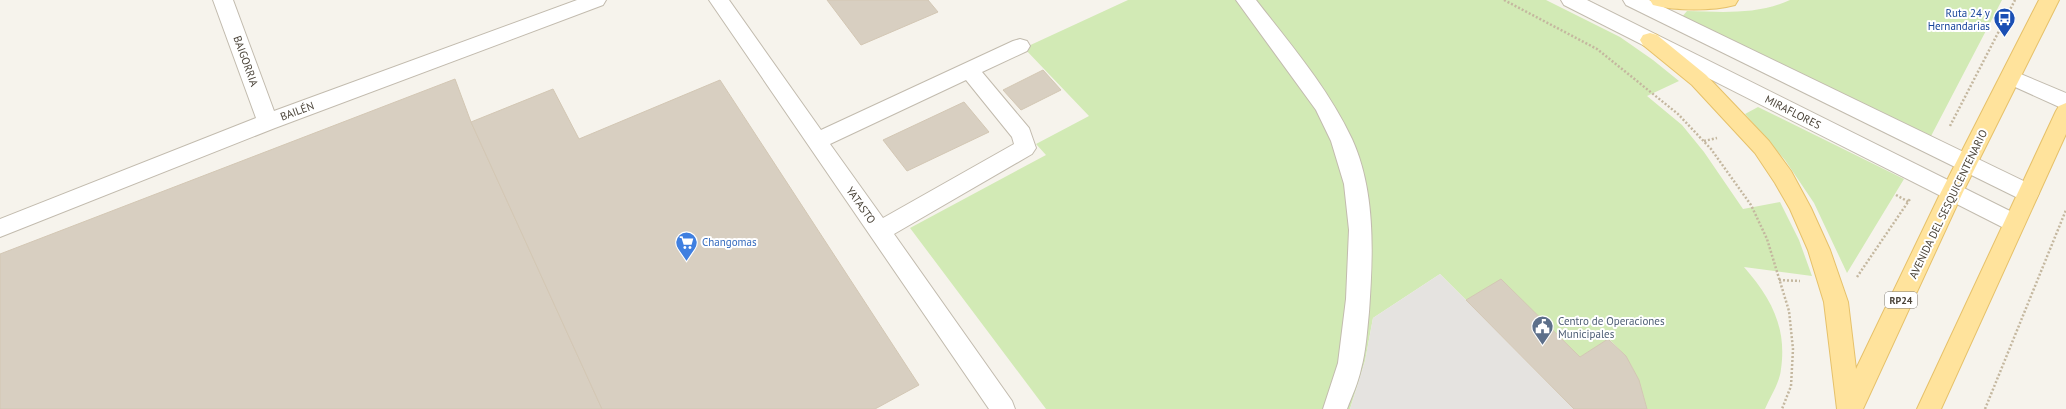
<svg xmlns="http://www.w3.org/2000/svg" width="2066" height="409" font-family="'PT Sans',sans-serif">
  <rect width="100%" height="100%" fill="#f6f3ec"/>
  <g fill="#d2eab5">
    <path d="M1128 0H1546L1620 37 1653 60 1679 81 1647 96 1682 125 1704 152 1743 209 1780 202 1799 240 1812 276 1744 267C1771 298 1787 327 1781 369 1780 382 1770 397 1765 409H1647C1638 376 1634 363 1609 339L1580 357 1501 280 1466 300 1440 274 1373 318 1365 361 1350 409H1046L910 228 1046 155 1036 144 1089 116 1024 48Z"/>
    <path d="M1790 0H2002L1930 138 1681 18 1687 11C1722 12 1757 15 1790 0Z"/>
    <polygon points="1758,107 1904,179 1847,273 1814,203 1785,160 1745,114"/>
  </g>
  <polygon fill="#e5e3e0" points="1440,274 1466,300 1574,409 1350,409 1365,361 1373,318"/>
  <g fill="#d8cfc1" stroke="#d3c7b4">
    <polygon points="827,0 928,0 938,12 861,45"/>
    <polygon points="1043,70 1061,90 1021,110 1003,90"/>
    <polygon points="455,79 471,122 602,409 0,409 0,254"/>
    <polygon points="720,80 919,385 875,409 602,409 471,122 553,89 579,139"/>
    <polygon points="964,102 989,132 907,171 883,140"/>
    <polygon points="1501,279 1580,357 1608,339 1626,356 1639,380 1647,409 1574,409 1466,300"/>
  </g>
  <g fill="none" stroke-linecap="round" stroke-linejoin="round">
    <defs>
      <g id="minor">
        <polygon points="213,0 233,0 274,111 577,0 606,0 603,5 275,128 0,237 0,219 256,118"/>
        <path d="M709 0H729L821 130 1013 41 1020 39 1027 41 1030 46 1027 51 982 72 1029 128 1036 148 1032 154 894 234 1012 401 1015 409H989ZM966 80 1012 137 1014 144 883 218 830 144Z"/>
        <path d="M1236 0H1256C1291 45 1328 88 1352 139 1376 192 1373 255 1369 312 1367 331 1366 351 1361 369 1358 383 1352 396 1347 409H1323L1338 363 1346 299 1349 230 1344 184 1331 141 1316 110Z"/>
        <polygon points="1561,0 1587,0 2022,217 2025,223 2022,229 2014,232 2006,229 1564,5"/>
        <polygon points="1623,0 1649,0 2036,187 2039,193 2036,199 2028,202 2020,199 1626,5"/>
        <polygon points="2011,70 2066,93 2066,110 2004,82 2001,77 2004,72"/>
      </g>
      <g id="major">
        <path d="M1650 0H1738L1735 5C1713 11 1675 11 1653 5Z"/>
        <polygon points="2039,0 2059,0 1963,192 1863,409 1837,409 1824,302 1808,250 1790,209 1775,183 1755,153 1692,85 1643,45 1640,40 1643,35 1650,33 1657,35 1706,75 1769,141 1791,171 1811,208 1830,250 1848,302 1856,369 1941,192"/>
        <polygon points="2066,103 2066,134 1941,409 1917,409 2056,111 2059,106"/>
      </g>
    </defs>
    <use href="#minor" stroke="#c2bbae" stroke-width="2"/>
    <use href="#major" stroke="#e6c16a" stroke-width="2"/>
    <g stroke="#c4b79f" stroke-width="2.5" stroke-dasharray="2 2" stroke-linecap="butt">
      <polyline points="1504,0 1597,49 1678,114 1711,149 1751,205 1767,239 1789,311 1793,349 1791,386 1782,409"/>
      <polyline points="1950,126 2015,0"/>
      <polyline points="1704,141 1717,138"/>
      <polyline points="1896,195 1909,202"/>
      <polyline points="1857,277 1910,199"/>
      <polyline points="1779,280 1800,281"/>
      <polyline points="1985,409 2066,210"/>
    </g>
    <use href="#minor" fill="#fff" fill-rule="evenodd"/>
    <use href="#major" fill="#ffe39c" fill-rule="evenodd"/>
  </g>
  <defs>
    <symbol id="bus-pin" viewBox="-11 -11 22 30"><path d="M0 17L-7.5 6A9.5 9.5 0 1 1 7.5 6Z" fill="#1a4fb4" stroke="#fff"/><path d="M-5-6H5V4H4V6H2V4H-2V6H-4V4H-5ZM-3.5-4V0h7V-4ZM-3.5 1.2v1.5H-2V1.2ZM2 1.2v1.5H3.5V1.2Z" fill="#fff"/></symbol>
    <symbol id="supermarket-pin" viewBox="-11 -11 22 30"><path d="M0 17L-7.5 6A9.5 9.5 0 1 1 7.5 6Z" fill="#3f7fe0" stroke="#fff"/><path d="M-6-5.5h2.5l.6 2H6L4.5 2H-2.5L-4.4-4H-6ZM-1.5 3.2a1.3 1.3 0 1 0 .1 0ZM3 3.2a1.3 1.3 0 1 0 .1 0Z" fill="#fff"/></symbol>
    <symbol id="civic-pin" viewBox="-11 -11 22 30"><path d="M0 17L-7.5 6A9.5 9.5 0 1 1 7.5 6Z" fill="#5c6f8a" stroke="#fff"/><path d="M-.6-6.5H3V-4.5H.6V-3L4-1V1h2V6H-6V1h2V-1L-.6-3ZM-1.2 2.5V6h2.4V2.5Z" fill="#fff"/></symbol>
  </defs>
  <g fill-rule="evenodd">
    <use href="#bus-pin" x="1992" y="6" width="25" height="34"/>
    <use href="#supermarket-pin" x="674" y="230" width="25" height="34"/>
    <use href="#civic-pin" x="1530" y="314" width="25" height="34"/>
  </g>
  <g text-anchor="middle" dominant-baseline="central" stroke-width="4" stroke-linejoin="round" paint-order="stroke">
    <rect fill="#fff" stroke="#817c74" stroke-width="1" x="1885" y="292" width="32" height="16" rx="3"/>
    <g font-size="10" font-weight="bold" fill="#4b4439">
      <text x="1901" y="300">RP24</text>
    </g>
    <g font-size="11" fill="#164399" stroke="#fff" text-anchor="end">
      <text x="1990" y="13">Ruta 24 y<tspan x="1990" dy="13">Hernandarias</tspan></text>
    </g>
    <g font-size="11" fill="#4b4439" stroke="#fff">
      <text transform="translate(246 61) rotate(70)">BAIGORRIA</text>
      <text transform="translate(297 111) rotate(-20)">BAILÉN</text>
      <text transform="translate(1793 112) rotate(27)">MIRAFLORES</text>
      <text transform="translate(1948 204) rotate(-64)">AVENIDA DEL SESQUICENTENARIO</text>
      <text transform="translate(861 205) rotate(55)">YATASTO</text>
    </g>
    <g font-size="11" fill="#366cbe" stroke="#fff" text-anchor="start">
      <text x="702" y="242">Changomas</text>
    </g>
    <g font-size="11" fill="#4e5e75" stroke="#fff" text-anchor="start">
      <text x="1558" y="321">Centro de Operaciones<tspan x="1558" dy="13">Municipales</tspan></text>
    </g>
  </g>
</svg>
